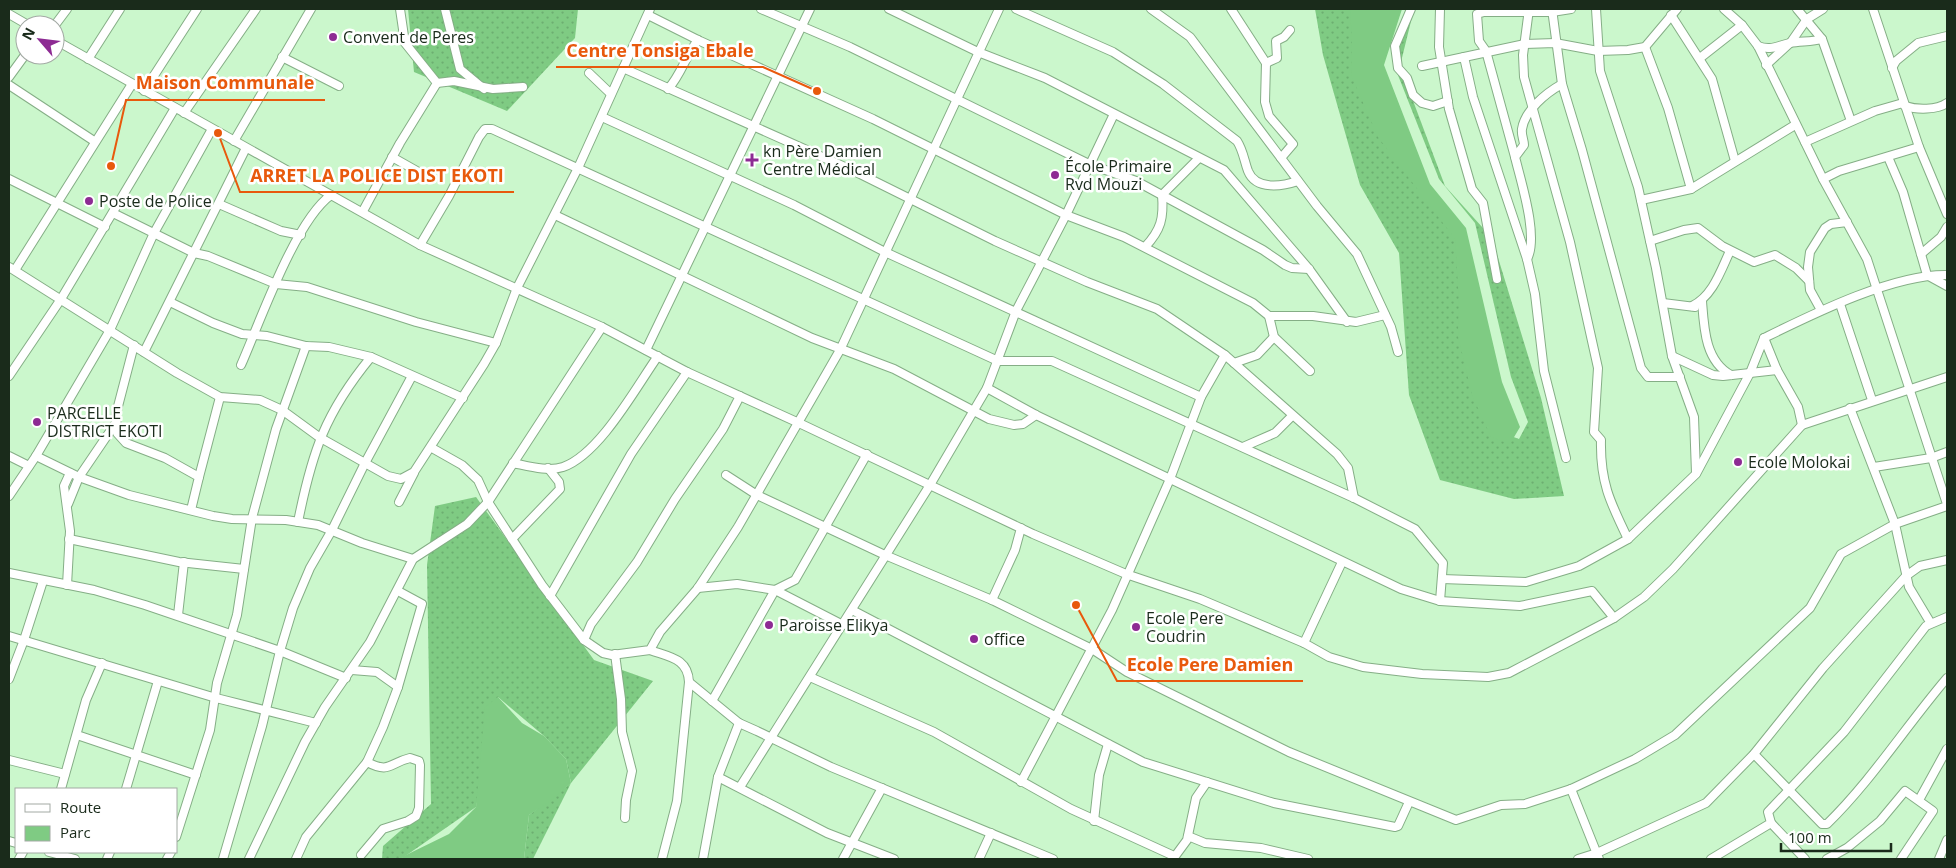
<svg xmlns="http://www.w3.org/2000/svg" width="1956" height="868" font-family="'Open Sans',sans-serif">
  <defs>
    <pattern id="grass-dots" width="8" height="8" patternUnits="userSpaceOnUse" patternTransform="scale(1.25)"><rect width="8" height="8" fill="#7fcb83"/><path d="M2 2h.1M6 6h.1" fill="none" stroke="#6dae71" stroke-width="1.8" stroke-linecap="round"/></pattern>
  </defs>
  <rect width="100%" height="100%" fill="#cbf7cc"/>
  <g fill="url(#grass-dots)">
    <polygon points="408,9 578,9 575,38 507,111 414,72"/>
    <polygon points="1315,9 1359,9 1387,132 1464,234 1500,432 1519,439 1528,422 1511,377 1475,223 1439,179 1392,60 1409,9 1414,9 1400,66 1445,186 1492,238 1541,398 1564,496 1514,499 1440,480 1409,395 1399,253 1360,185 1323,55"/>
    <polygon points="476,497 594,660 653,681 571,783 533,859 524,859 529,815 571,783 566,759 544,736 498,697 476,807 401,859 382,859 383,846 431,804 427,565 435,506"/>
  </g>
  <g fill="#7fcb83">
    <polygon points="1350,9 1402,9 1384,65 1430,184 1466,228 1502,382 1520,427 1510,444 1491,437 1472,395 1458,336 1459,301 1455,239 1378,137 1351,75 1352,41"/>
    <polygon points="498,697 522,723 544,736 566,759 571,783 550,801 529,815 524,859 401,859 404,856 449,834 476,807 485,707"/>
  </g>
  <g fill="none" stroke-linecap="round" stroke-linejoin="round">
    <defs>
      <g id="street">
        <polyline points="445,9 460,69 484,89"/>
        <polyline points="761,9 850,47 1089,164 1136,181 1263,250 1285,265 1292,268 1309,269"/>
        <polyline points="889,9 978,52 1045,78 1224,170 1309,269 1347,322"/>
        <path d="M1016 9 1113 52 1163 84 1237 141C1243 150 1244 160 1248 171 1256 191 1283 186 1298 181"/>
        <polyline points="1151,9 1190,37 1317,206 1357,254 1391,327 1398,352"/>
        <polyline points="1231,9 1266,63 1265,102 1269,116 1293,144 1281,158"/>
        <polyline points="1411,9 1395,46 1398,68 1407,78 1413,95 1422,103 1433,106 1448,101"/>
        <polyline points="1440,9 1439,47 1449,109 1472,189 1483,203 1497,279"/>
        <path d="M1529 9 1523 55 1524 77 1570 242 1598 368 1594 432 1601 440C1600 482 1610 502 1628 539"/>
        <polyline points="1552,9 1562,84 1582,150 1641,368 1648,377 1680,377"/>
        <polyline points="1596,9 1600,71 1638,187 1656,268 1672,356 1694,417 1696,473"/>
        <polyline points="1724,9 1742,25 1758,46 1823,179 1867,259 1947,504"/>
        <polyline points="1797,9 1822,39 1851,121"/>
        <polyline points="1873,9 1919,147 1947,214"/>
        <polyline points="9,14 28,25"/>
        <polyline points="648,15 700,41 873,119 1066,215 1124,237 1253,303 1269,316 1274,337 1310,371"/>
        <polyline points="1671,15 1712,79 1735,161"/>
        <polyline points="55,25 67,9"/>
        <polyline points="55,40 420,245 602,327 687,372 799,423 1033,534 1126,574 1200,599 1304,643 1329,657 1363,667 1422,674 1488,677 1509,673 1614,618 1644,597 1673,569 1802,425 1947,377"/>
        <path d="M1758 46C1770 51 1777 46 1790 43 1800 41 1812 42 1822 39"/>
        <polyline points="1645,47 1668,108 1691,189"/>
        <polyline points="282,57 339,86"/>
        <polyline points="1464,57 1473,97 1527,259 1535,294 1544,371 1566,458"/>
        <polyline points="1700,58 1742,25"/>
        <polyline points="88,59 120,9"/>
        <polyline points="1266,63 1277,58 1276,41 1284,37 1290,30"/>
        <polyline points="1766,65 1791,42 1807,19 1823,9"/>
        <polyline points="1422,66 1525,44 1555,43 1598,51 1628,50 1645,47 1677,9"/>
        <polyline points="623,68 856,172 995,241 1087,282 1157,309 1225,355 1337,454 1348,468 1354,498"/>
        <polyline points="1892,68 1896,61 1918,43 1947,36"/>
        <polyline points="589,73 611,94"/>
        <polyline points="9,77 25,55"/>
        <polyline points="437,83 454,81 493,89 523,87"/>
        <polyline points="9,85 94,141"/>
        <path d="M668 89C681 75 686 55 698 40"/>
        <polyline points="144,91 197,9"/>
        <path d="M1905 106C1917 110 1937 110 1947 103"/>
        <polyline points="184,113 256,9"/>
        <polyline points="602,117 794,205 885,252 1201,397"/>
        <polyline points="234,141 311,9"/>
        <polyline points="1805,142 1875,111 1903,103"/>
        <polyline points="392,157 431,179"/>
        <polyline points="1515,157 1486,51 1479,41 1477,14 1484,12 1552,12 1571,9"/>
        <polyline points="1888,157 1903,192 1927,275 1947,286"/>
        <polyline points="9,179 105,227"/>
        <polyline points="1823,179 1839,171 1919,147"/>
        <polyline points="1641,200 1691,189 1795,125"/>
        <polyline points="219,204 281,231 301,235"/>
        <polyline points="363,211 400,143 437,83 405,43 400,9"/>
        <polyline points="113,213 194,253 208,256 276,284 307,287 416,322 496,343"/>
        <polyline points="555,215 812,338 894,369 989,419 1014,425 1023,424 1036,415"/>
        <polyline points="1650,241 1684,230 1698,228 1722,246 1754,262 1775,255 1796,268 1809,281"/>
        <polyline points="420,245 449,196 479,137 485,129 492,129 998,361 1052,361 1354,498 1415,529 1443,563 1440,601"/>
        <path d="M1145 247C1161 230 1164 218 1162 195L1199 158"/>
        <polyline points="1921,254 1941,237 1947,227"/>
        <path d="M1527 259C1539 237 1521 182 1515 157L1524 145C1524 140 1521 135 1522 129 1525 110 1546 93 1562 84"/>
        <polyline points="9,267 177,373 220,397 260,400 282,410 319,437 388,476 401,479 414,472 484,364 496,343 517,288 578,168 650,9"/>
        <polyline points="15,270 132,84"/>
        <path d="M1702 301C1704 328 1705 361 1731 375"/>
        <polyline points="170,302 213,323 242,334 267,336 306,346 329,347 371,357 463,398"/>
        <polyline points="1663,303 1695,307"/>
        <polyline points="1840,304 1872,400"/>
        <path d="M1692 306C1713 296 1721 270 1730 251"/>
        <polyline points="1821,310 1810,290 1808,267 1810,252 1825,228 1831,224 1847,222"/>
        <polyline points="1269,316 1313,316 1356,322 1385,315"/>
        <polyline points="1764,338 1777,370 1798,407 1802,425"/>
        <polyline points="134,345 116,414 117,433 126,443 165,458 199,477 191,510"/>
        <polyline points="646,350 810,9"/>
        <polyline points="144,352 246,148"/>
        <polyline points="1672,356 1713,375 1723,376 1777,370"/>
        <polyline points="1234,363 1257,355 1274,337"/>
        <path d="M241 365C260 322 295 221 331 195"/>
        <polyline points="9,376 61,299 175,108"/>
        <polyline points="987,388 1036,415 1401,589 1440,601 1520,606 1592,591 1614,618"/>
        <polyline points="1850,408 1895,524 1909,587 1930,622"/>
        <polyline points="1243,447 1275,433 1292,416"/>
        <polyline points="432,448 462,465 478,480 488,502 542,585 584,640 603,653 612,655 650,650 660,632 698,588 738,527 840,350 999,9"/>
        <polyline points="9,456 29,466"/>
        <polyline points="36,456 79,477 129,495 213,516 232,519 286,520 318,525 362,543 413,559 370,642 325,707 305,742 249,859"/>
        <path d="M513 463C528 466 548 472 563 467 600 454 636 387 658 356"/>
        <polyline points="1874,467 1931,458 1947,452"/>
        <polyline points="726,475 757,495 885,555 992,600 1092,649 1127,672 1289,752 1456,820 1501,805 1525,804 1571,789 1635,759 1675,735 1810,608 1841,554 1895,524 1947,506"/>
        <polyline points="199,477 220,397"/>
        <polyline points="9,496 36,456 110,330 154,233 212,129"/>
        <polyline points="399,502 414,473"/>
        <polyline points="68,504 79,477 115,424"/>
        <path d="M298 522C312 452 325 413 371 357"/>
        <polyline points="69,539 179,562 244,569"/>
        <polyline points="512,539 560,489 559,482 548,468"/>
        <polyline points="413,559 467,524 488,502 602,327"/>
        <polyline points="9,573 94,590 145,605 280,651 346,678"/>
        <path d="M1442 579 1526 582 1579 566 1628 539 1696 474 1750 373 1764 338C1813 314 1893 274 1947 275"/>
        <polyline points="67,585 70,531 64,486 70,473"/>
        <polyline points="698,588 737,584 775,590 843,625"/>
        <polyline points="398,591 422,604 398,687"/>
        <polyline points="550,596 631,454 687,372"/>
        <polyline points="992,600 1015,550 1021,528"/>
        <polyline points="852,610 1143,762 1274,803 1395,827 1398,826 1409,802"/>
        <polyline points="178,615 184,562"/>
        <polyline points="9,636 216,698 316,723"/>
        <polyline points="584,640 591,624 637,562 675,499 723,429 740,396"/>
        <polyline points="1304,643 1342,562"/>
        <path d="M650 650C669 657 688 658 689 682L739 723 757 731 831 767 1053 859"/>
        <polyline points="615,654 621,699 622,732 632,771 626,800 625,818"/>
        <path d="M352 670 377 672 398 687 383 727 367 762C390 774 389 763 410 758L419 761 420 765 419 808 416 816 408 821 383 829 361 855"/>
        <polyline points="810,677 934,732 1071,809 1174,856"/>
        <polyline points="9,679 24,640 43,581"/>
        <polyline points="712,701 775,590 795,580 867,454"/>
        <polyline points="77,735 196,775"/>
        <path d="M1754 754 1822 824H1827C1872 780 1906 726 1947 678"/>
        <polyline points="9,760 65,774"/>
        <polyline points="718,777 827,833 894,859"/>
        <polyline points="1021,782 1112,610 1170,479 1201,397 1225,355"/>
        <polyline points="740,787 930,485 987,388 1016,311 1066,215 1114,114"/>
        <polyline points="61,789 86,700 102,663"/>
        <polyline points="126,789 158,681"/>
        <polyline points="1571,789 1599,859"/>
        <polyline points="1919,800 1947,749"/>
        <polyline points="1094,821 1099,775 1108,744"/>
        <polyline points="1771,823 1805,859"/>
        <polyline points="1188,836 1205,843 1261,848 1308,859"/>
        <polyline points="176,837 210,730 217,683 237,615 252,518 276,429 306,346"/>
        <polyline points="9,841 16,843"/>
        <polyline points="49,852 75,859"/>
        <polyline points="19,859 23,852"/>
        <polyline points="107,859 110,852"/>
        <polyline points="167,859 171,852"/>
        <polyline points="223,859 262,726 280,651 293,608 310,568 332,530 365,463 412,376"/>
        <polyline points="296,859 306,837 367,762"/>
        <polyline points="662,859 677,801 689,682"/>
        <polyline points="703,859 718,777 739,723"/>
        <polyline points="843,859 882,788"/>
        <polyline points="979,859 991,833"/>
        <polyline points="1173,859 1187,840 1196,798 1207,782"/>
        <polyline points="1578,859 1597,853 1706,803 1754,754 1823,668 1906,576 1920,566 1947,560"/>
        <polyline points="1711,859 1771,823 1768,812 1844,732 1926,626 1947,617"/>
        <polyline points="1827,859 1847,848 1880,821 1905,791 1933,811 1901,859"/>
        <polyline points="1939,859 1947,840"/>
      </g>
    </defs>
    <use href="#street" stroke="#85ae86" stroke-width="10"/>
    <use href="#street" stroke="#fff" stroke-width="8"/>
  </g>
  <g fill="#8d2b93" stroke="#fff" stroke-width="2">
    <circle cx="333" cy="37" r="5"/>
    <path d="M749.5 152.5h5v5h5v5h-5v5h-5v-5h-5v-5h5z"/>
    <circle cx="1055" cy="175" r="5"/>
    <circle cx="89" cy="201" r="5"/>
    <circle cx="37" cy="422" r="5"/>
    <circle cx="1738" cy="462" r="5"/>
    <circle cx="769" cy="625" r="5"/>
    <circle cx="1136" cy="627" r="5"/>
    <circle cx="974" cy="639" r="5"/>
  </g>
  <g text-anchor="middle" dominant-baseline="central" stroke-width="5" stroke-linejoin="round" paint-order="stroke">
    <g font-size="16" fill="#1a2b1b" stroke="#fff" text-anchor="start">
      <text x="343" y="37">Convent de Peres</text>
      <text x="763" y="151">kn Père Damien<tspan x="763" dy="18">Centre Médical</tspan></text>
      <text x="1065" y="166">École Primaire<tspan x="1065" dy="18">Rvd Mouzi</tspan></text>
      <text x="99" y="201">Poste de Police</text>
      <text x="47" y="413">PARCELLE<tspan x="47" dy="18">DISTRICT EKOTI</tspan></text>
      <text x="1748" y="462">Ecole Molokai</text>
      <text x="1146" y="618">Ecole Pere<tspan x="1146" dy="18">Coudrin</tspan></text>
      <text x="779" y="625">Paroisse Elikya</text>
      <text x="984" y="639">office</text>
    </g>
  </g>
  <path fill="none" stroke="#e8590c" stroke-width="2" d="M817 91L763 67H556M111 166L126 100H325M218 133L240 192H514M1076 605L1117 681H1303"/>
  <g fill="#e8590c" stroke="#fff" stroke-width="2">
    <circle cx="817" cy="91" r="5"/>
    <circle cx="111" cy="166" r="5"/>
    <circle cx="218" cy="133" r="5"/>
    <circle cx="1076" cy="605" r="5"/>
  </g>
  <g font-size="18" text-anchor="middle" font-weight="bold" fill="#e8590c" stroke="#fff" stroke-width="5" stroke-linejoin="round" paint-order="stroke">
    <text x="660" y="57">Centre Tonsiga Ebale</text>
    <text x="225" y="89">Maison Communale</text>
    <text x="377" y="182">ARRET LA POLICE DIST EKOTI</text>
    <text x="1210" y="671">Ecole Pere Damien</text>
  </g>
  <rect width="1956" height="868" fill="none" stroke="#1a2b1b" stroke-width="20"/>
  <rect x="15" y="788" width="162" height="65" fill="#ffffff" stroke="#a3aaa4"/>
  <rect x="25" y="804" width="25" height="8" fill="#ffffff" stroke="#a3aaa4"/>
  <text x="60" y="813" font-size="15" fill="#1a2b1b">Route</text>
  <rect x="25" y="826" width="25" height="15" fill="#7fcb83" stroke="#a3aaa4"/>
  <text x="60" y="838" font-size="15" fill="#1a2b1b">Parc</text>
  <g transform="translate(40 40) rotate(298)"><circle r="24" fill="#ffffff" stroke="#a3aaa4"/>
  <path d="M0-4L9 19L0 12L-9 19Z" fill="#8d2b93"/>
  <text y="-8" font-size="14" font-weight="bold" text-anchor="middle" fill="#1a2b1b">N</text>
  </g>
  <path d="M1781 843v8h110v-8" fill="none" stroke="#1a2b1b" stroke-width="2.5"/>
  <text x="1788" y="843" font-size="15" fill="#1a2b1b" stroke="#ffffff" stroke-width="4" paint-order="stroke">100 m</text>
</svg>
